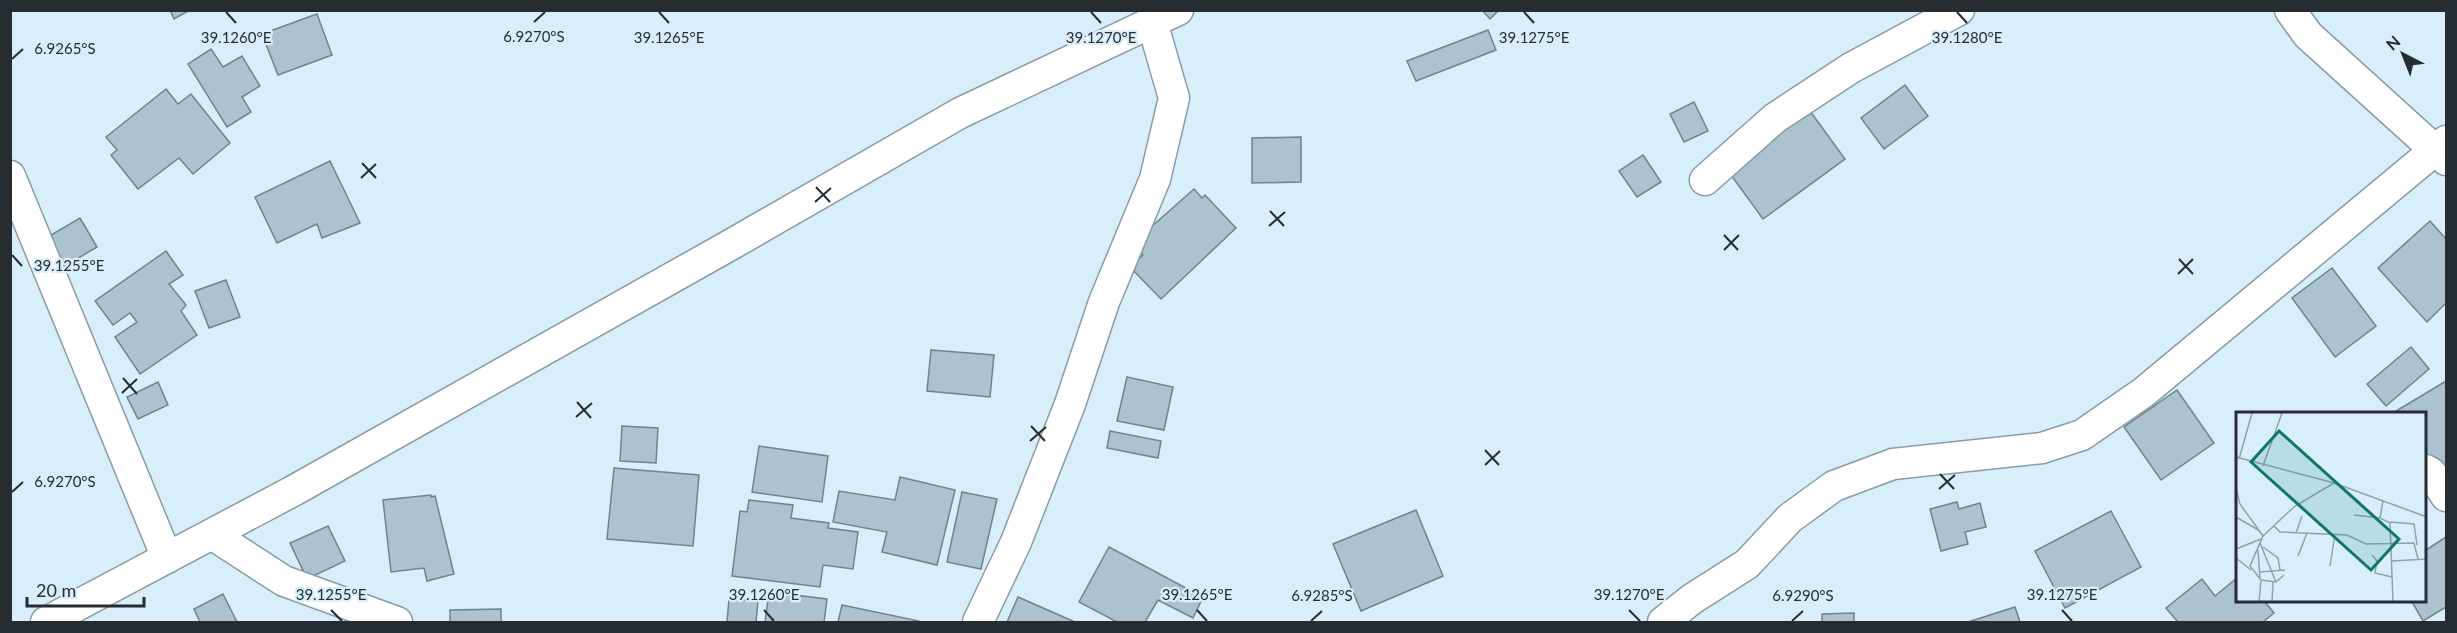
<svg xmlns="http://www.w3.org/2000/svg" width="2457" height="633" font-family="Lato,sans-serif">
  <rect width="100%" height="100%" fill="#d8effb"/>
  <g fill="#acc2ce" stroke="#6e838e" stroke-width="1.5">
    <polygon points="170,10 190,10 174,19"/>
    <polygon points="1482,10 1499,10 1490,19"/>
    <polygon points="317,14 332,55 278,75 262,34"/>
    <polygon points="1488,30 1496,50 1416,81 1407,61"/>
    <polygon points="211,49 223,67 242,56 260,86 242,97 251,112 227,127 188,64"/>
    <polygon points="1905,85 1928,116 1884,149 1861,118"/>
    <polygon points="166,89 178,104 191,94 230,143 193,174 179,158 138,189 111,155 117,150 106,137"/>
    <polygon points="1694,102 1708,131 1684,142 1670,114"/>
    <polygon points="1810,111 1845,159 1763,219 1728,171"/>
    <polygon points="1301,137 1301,182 1252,183 1252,138"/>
    <polygon points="1643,155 1661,182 1637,197 1619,171"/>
    <polygon points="330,161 360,223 322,238 317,224 277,243 255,197"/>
    <polygon points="1194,189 1202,198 1205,195 1236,228 1161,299 1130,267 1143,255 1133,243"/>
    <polygon points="80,218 97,247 63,267 46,238"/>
    <polygon points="2430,221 2446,239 2446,303 2427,322 2378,268"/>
    <polygon points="166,251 183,275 169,284 186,305 181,311 197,335 140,374 115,337 137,322 130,313 113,325 95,301"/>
    <polygon points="2332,268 2376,326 2335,357 2292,298"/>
    <polygon points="226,280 240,317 209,328 195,291"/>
    <polygon points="2411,347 2429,369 2386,406 2367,384"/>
    <polygon points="931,350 994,355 990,397 927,391"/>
    <polygon points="1127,377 1173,387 1164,430 1117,421"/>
    <polygon points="2446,381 2446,472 2426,459 2426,414 2398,414 2396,411"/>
    <polygon points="158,382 168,405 138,419 127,397"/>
    <polygon points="2177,390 2214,443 2161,480 2124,427"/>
    <polygon points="622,426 658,428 656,463 620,461"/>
    <polygon points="1110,431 1161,441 1158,458 1107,448"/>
    <polygon points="759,446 828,456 822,502 752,492"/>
    <polygon points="614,468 699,475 693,546 607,539"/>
    <polygon points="900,477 955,490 937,565 882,552 887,532 833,522 839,491 895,500"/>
    <polygon points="962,492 997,499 981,569 947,562"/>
    <polygon points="431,495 431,497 435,496 454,574 427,581 424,568 391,572 383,500"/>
    <polygon points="749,500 793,505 791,518 829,523 828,528 858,532 853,569 823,565 820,587 732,576 740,511 747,512"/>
    <polygon points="1957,502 1959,509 1980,503 1986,527 1965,532 1968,544 1941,551 1930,509"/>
    <polygon points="1416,510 1443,576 1361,611 1333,544"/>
    <polygon points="2111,511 2141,567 2065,608 2035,551"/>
    <polygon points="328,526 345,561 307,579 290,543"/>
    <polygon points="2446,537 2446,607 2423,621 2412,602 2426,602 2426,550"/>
    <polygon points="1109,547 1203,597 1193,618 1158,600 1145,622 1117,622 1079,602"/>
    <polygon points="2238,577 2238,602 2265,602 2274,613 2263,622 2178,622 2166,608 2202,579 2215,596"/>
    <polygon points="769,592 827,599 824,622 765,622"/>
    <polygon points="223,594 237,622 200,622 194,609"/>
    <polygon points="1018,597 1075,622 1007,622"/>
    <polygon points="729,599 758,601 756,622 727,622"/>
    <polygon points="842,605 919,621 919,622 838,622"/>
    <polygon points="2015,607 2020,622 1968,622"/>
    <polygon points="501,609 501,622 450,622 450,610"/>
    <polygon points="1854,613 1854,622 1822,622 1822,614"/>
  </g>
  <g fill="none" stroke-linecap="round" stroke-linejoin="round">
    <defs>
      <g id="minor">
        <polyline points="2290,10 2308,35 2446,160"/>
        <polyline points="10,176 167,558"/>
        <polyline points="1705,180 1775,118 1851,68 1959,10"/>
        <polyline points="2426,470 2431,473 2446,496"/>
        <polyline points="213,535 284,581 397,622"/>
        <polyline points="46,622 293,491 732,244 960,113 1178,10"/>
        <polyline points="978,622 1016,542 1070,404 1104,302 1155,179 1174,98 1152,22"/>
        <polyline points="1663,622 1692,599 1747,564 1790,518 1834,486 1893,464 2042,448 2082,435 2144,392 2446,141"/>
      </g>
    </defs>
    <use href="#minor" stroke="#879ca7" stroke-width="33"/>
    <use href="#minor" stroke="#fff" stroke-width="30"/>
  </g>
  <path fill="none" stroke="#252d32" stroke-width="2" d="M226 12 236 23M659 12 669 23M1091 12 1101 23M1524 12 1534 23M1957 12 1967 23M534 22 545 12M12 59 23 49M362 163 376 178M361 178 376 164M816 187 830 202M815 202 831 188M1270 211 1284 226M1269 226 1285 212M1724 235 1738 250M1724 250 1739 235M12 255 22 266M2179 259 2193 274M2178 274 2193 259M123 378 137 394M122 393 137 379M577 402 591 418M576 417 592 403M1031 426 1045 441M1030 441 1046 427M1485 450 1499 465M1485 465 1500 451M1940 474 1954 489M1939 489 1955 475M12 492 23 482M331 610 342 621M764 610 774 621M1197 610 1207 621M1629 610 1640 621M2062 610 2072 621M1311 621 1322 611M1792 621 1803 611"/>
  <g transform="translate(2236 412)">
    <rect width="190" height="190" fill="#d8effb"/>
    <path fill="none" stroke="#90a1ab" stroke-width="1.5" d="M0 45 98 71 191 105M3 47 16 1M27 54 46 1M0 77 4 92 27 124M118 103 144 106 147 89M0 105 24 119M144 106 154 111 157 190M154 110 178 112 181 133M38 114 44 120 111 123 130 132 178 131 182 147M60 121 66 104M24 131 40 170M27 135 42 146 44 158M0 137 25 127M22 138 24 167M136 143 141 149 139 161 156 165M62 144 71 121M0 146 15 158M156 149 191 147M94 154 99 122M23 160 49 158M25 168 40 170 48 163M23 190 25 168 14 154 27 124 59 94 98 71M36 190 37 170"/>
    <path fill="#0f766e" fill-opacity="0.15" stroke="#0f766e" stroke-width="3" d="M43 19 163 127 135 158 15 50Z"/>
    <rect width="190" height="190" fill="none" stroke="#252d32" stroke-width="3"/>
  </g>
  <g font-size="15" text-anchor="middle" fill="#252d32" stroke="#d8effb" stroke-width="4.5" stroke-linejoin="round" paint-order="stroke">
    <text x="534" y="42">6.9270°S</text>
    <text x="1967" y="43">39.1280°E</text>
    <text x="236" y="43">39.1260°E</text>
    <text x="669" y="43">39.1265°E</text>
    <text x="1101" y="43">39.1270°E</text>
    <text x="1534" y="43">39.1275°E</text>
    <text x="65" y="54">6.9265°S</text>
    <text x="69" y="271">39.1255°E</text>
    <text x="65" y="487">6.9270°S</text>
    <text x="331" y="600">39.1255°E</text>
    <text x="764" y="600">39.1260°E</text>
    <text x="1197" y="600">39.1265°E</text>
    <text x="1629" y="600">39.1270°E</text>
    <text x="2062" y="600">39.1275°E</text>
    <text x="1322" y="601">6.9285°S</text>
    <text x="1803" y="601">6.9290°S</text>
  </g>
  <rect width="2457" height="633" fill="none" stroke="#252d32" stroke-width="24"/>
  <g transform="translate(2403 54) rotate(318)" stroke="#d8effb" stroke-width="4.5" paint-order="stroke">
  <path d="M0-4.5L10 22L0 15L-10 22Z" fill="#252d32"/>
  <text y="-9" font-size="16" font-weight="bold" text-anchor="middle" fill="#252d32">N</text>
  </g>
  <path d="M27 597v9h117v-9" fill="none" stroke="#252d32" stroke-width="3"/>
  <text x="36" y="597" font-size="18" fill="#252d32" stroke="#d8effb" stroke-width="4.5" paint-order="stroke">20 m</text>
</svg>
